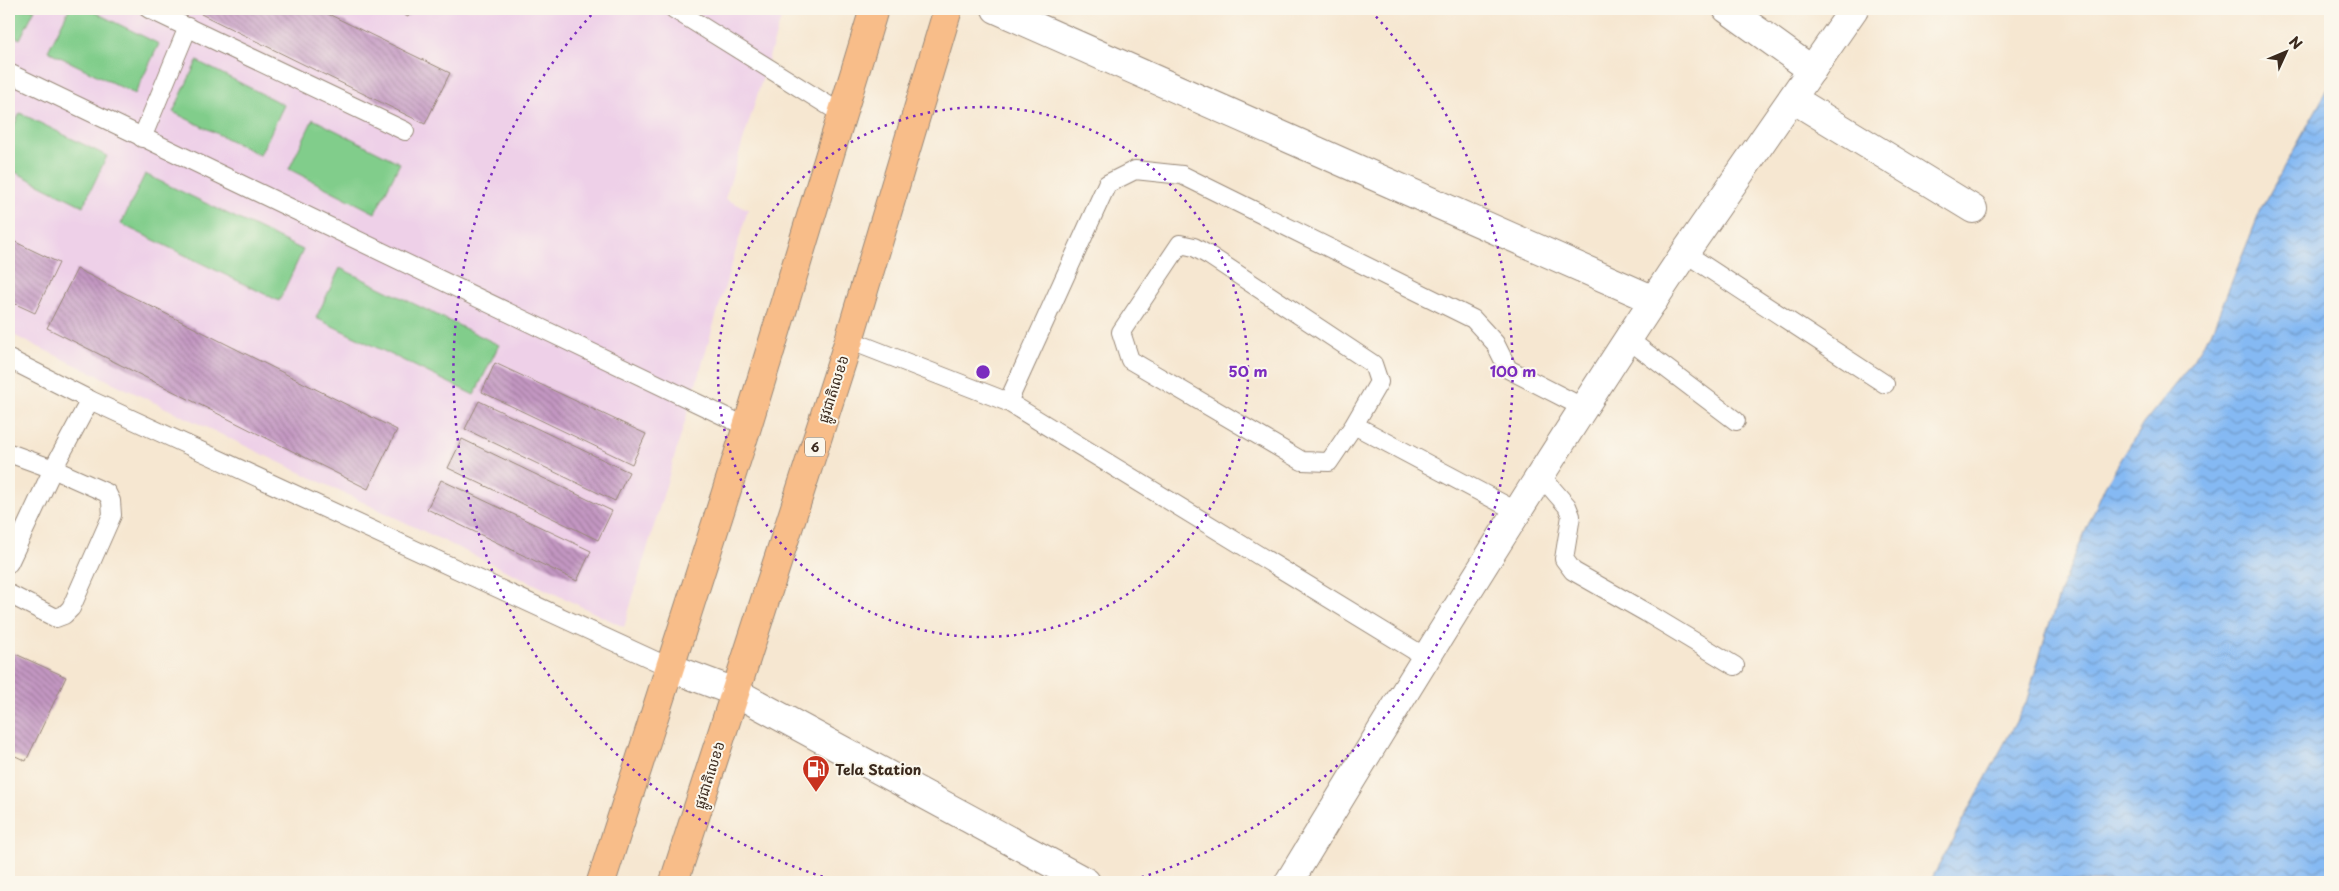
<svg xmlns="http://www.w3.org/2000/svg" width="2339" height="891" font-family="'Playpen Sans','Noto Sans Khmer',sans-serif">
  <defs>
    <pattern id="water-waves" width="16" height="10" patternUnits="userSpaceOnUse" patternTransform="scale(1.25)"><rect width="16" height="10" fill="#85b9f3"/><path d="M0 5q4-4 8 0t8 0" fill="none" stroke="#6e97c4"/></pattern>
    <pattern id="building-back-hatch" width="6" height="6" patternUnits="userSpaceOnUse" patternTransform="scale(1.25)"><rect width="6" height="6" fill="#c397c2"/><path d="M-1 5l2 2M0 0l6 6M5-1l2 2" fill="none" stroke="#a07b9d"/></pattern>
  </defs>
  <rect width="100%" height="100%" fill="#fbf7ec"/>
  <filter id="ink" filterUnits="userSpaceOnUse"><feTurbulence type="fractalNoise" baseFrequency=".02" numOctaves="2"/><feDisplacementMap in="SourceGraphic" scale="10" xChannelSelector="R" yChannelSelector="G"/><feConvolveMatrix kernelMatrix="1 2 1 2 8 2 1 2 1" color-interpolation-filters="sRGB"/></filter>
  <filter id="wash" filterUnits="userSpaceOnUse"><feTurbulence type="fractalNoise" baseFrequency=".0096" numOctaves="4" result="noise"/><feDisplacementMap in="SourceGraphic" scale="20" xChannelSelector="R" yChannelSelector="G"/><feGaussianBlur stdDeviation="1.12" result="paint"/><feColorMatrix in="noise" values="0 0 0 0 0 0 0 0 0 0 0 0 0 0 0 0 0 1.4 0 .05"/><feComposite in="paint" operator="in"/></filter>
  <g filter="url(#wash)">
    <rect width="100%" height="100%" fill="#f6e7d1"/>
    <polygon fill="#eed0e8" points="9,9 784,9 725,199 748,209 624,627 9,333"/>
    <g fill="#81cd8b" stroke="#5e7c54">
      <polygon points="9,9 35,9 20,39 9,33"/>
      <polygon points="69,9 88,9 159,44 135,94 48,51"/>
      <polygon points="197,61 284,105 260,155 173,112"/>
      <polygon points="20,113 107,156 83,206 9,169 9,136"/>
      <polygon points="313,119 400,163 375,213 289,169"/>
      <polygon points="145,174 303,250 279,301 121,224"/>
      <polygon points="340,268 499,345 474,395 316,318"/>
    </g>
    <polygon fill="url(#water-waves)" stroke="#607288" points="2330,85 2330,882 1930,882 2026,703 2046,634 2066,576 2105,486 2143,424 2185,372 2211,333 2262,207"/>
    <g id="blocks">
      <g fill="url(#building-back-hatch)">
        <polygon points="203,9 318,9 450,73 425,124 201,14"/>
        <polygon points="392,9 412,9 408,17"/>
        <polygon points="9,239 59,263 35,313 9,301"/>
        <polygon points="77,269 397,430 368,489 47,328"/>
        <polygon points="495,363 646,434 632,464 482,392"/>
        <polygon points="479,401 629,472 615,501 465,429"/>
        <polygon points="462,439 612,511 598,540 448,468"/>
        <polygon points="441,480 591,551 577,581 427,509"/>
        <polygon points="9,651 66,677 26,761 9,753"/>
      </g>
    </g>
  </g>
  <g filter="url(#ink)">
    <use href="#blocks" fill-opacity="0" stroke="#988878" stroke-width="1"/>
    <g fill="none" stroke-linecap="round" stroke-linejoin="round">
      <defs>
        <g id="service">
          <polyline points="149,9 405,131"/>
          <polyline points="674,9 842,114"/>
          <polyline points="9,73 747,427"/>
          <polyline points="142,138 188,27"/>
          <polyline points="1685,253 1885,384"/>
          <polyline points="849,340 1008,402 1425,657"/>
          <polyline points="1629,340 1736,421"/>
          <polyline points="9,359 90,400 671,668"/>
          <polyline points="1008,402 1107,184 1135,170 1182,175 1473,319 1495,343 1508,369 1584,408"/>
          <polyline points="1354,425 1379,382 1373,364 1210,256 1194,247 1180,244 1121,332 1130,360 1302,461 1329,462 1354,425 1518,512"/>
          <polyline points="9,453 53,469 107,493 111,501 112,515 71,608 64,615 56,618 9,594"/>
          <polyline points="1541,476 1567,506 1571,516 1564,559 1573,571 1647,613 1735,666"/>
          <polyline points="9,563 53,469 90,400"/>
        </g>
        <g id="minor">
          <polyline points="996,9 1654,300"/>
          <polyline points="1727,9 1812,70"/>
          <polyline points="1793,99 1973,209"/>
          <path d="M1289 882C1417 671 1547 460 1684 254 1740 172 1798 91 1854 9"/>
        </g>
        <polyline id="tertiary" points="671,668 735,692 1086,882"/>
        <g id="trunk">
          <polyline points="601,882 747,427 874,9"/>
          <polyline points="674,882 849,340 948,9"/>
        </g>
      </defs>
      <use href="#service" stroke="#988878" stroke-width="20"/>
      <use href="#minor" stroke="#988878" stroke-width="30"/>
      <use href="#tertiary" stroke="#988878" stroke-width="30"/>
      <use href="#trunk" stroke="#988878" stroke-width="30"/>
      <use href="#service" stroke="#fff" stroke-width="18"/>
      <use href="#minor" stroke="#fff" stroke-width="28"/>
      <use href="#tertiary" stroke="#fff" stroke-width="28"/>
      <use href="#trunk" stroke="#f8bd89" stroke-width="28"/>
    </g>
  </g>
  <g fill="none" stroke="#7b2cbf" stroke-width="2.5" stroke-dasharray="2.5 5">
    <circle cx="983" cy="372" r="265"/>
    <path d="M837 881A530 530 0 0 1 595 11M1371 11A530 530 0 0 1 1129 881"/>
  </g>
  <defs>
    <symbol id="fuel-pin" viewBox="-11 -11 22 30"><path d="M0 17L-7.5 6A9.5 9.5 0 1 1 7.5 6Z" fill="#c8321e" stroke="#fbf7ec"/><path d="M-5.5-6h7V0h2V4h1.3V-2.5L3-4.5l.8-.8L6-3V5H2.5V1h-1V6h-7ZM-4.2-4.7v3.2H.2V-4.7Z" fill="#fff"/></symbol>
  </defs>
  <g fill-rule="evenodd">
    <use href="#fuel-pin" x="800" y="753" width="32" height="43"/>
  </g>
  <g text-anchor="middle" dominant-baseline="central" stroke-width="4" stroke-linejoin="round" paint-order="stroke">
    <rect fill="#fbf7ec" stroke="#75685c" stroke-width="1" x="805" y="437.5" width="20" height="19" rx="4"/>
    <g font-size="12" font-weight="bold" fill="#3b2a1e">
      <text x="815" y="447">6</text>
    </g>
    <g font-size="14" fill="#3b2a1e" stroke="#fbf7ec">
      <text transform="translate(833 389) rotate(-72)">ផ្លូវជាតិលេខ៦</text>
      <text transform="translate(709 775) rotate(-72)">ផ្លូវជាតិលេខ៦</text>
    </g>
    <g font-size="14" font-weight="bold" fill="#3b2a1e" stroke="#fbf7ec" text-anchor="start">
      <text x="835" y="769">Tela Station</text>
    </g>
  </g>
  <circle cx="983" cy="372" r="8" fill="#7b2cbf" stroke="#fbf7ec" stroke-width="2.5"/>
  <g font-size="15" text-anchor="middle" font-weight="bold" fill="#7b2cbf" stroke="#fbf7ec" stroke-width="4" stroke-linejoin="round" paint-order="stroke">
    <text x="1248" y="377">50 m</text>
    <text x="1513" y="377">100 m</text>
  </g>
  <rect width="2339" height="891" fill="none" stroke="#fbf7ec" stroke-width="30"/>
  <g transform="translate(2286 52) rotate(46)" stroke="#fbf7ec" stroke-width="4" paint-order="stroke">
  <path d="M0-4L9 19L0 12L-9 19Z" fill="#3b2a1e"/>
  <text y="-8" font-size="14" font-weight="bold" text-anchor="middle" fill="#3b2a1e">N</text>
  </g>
</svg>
